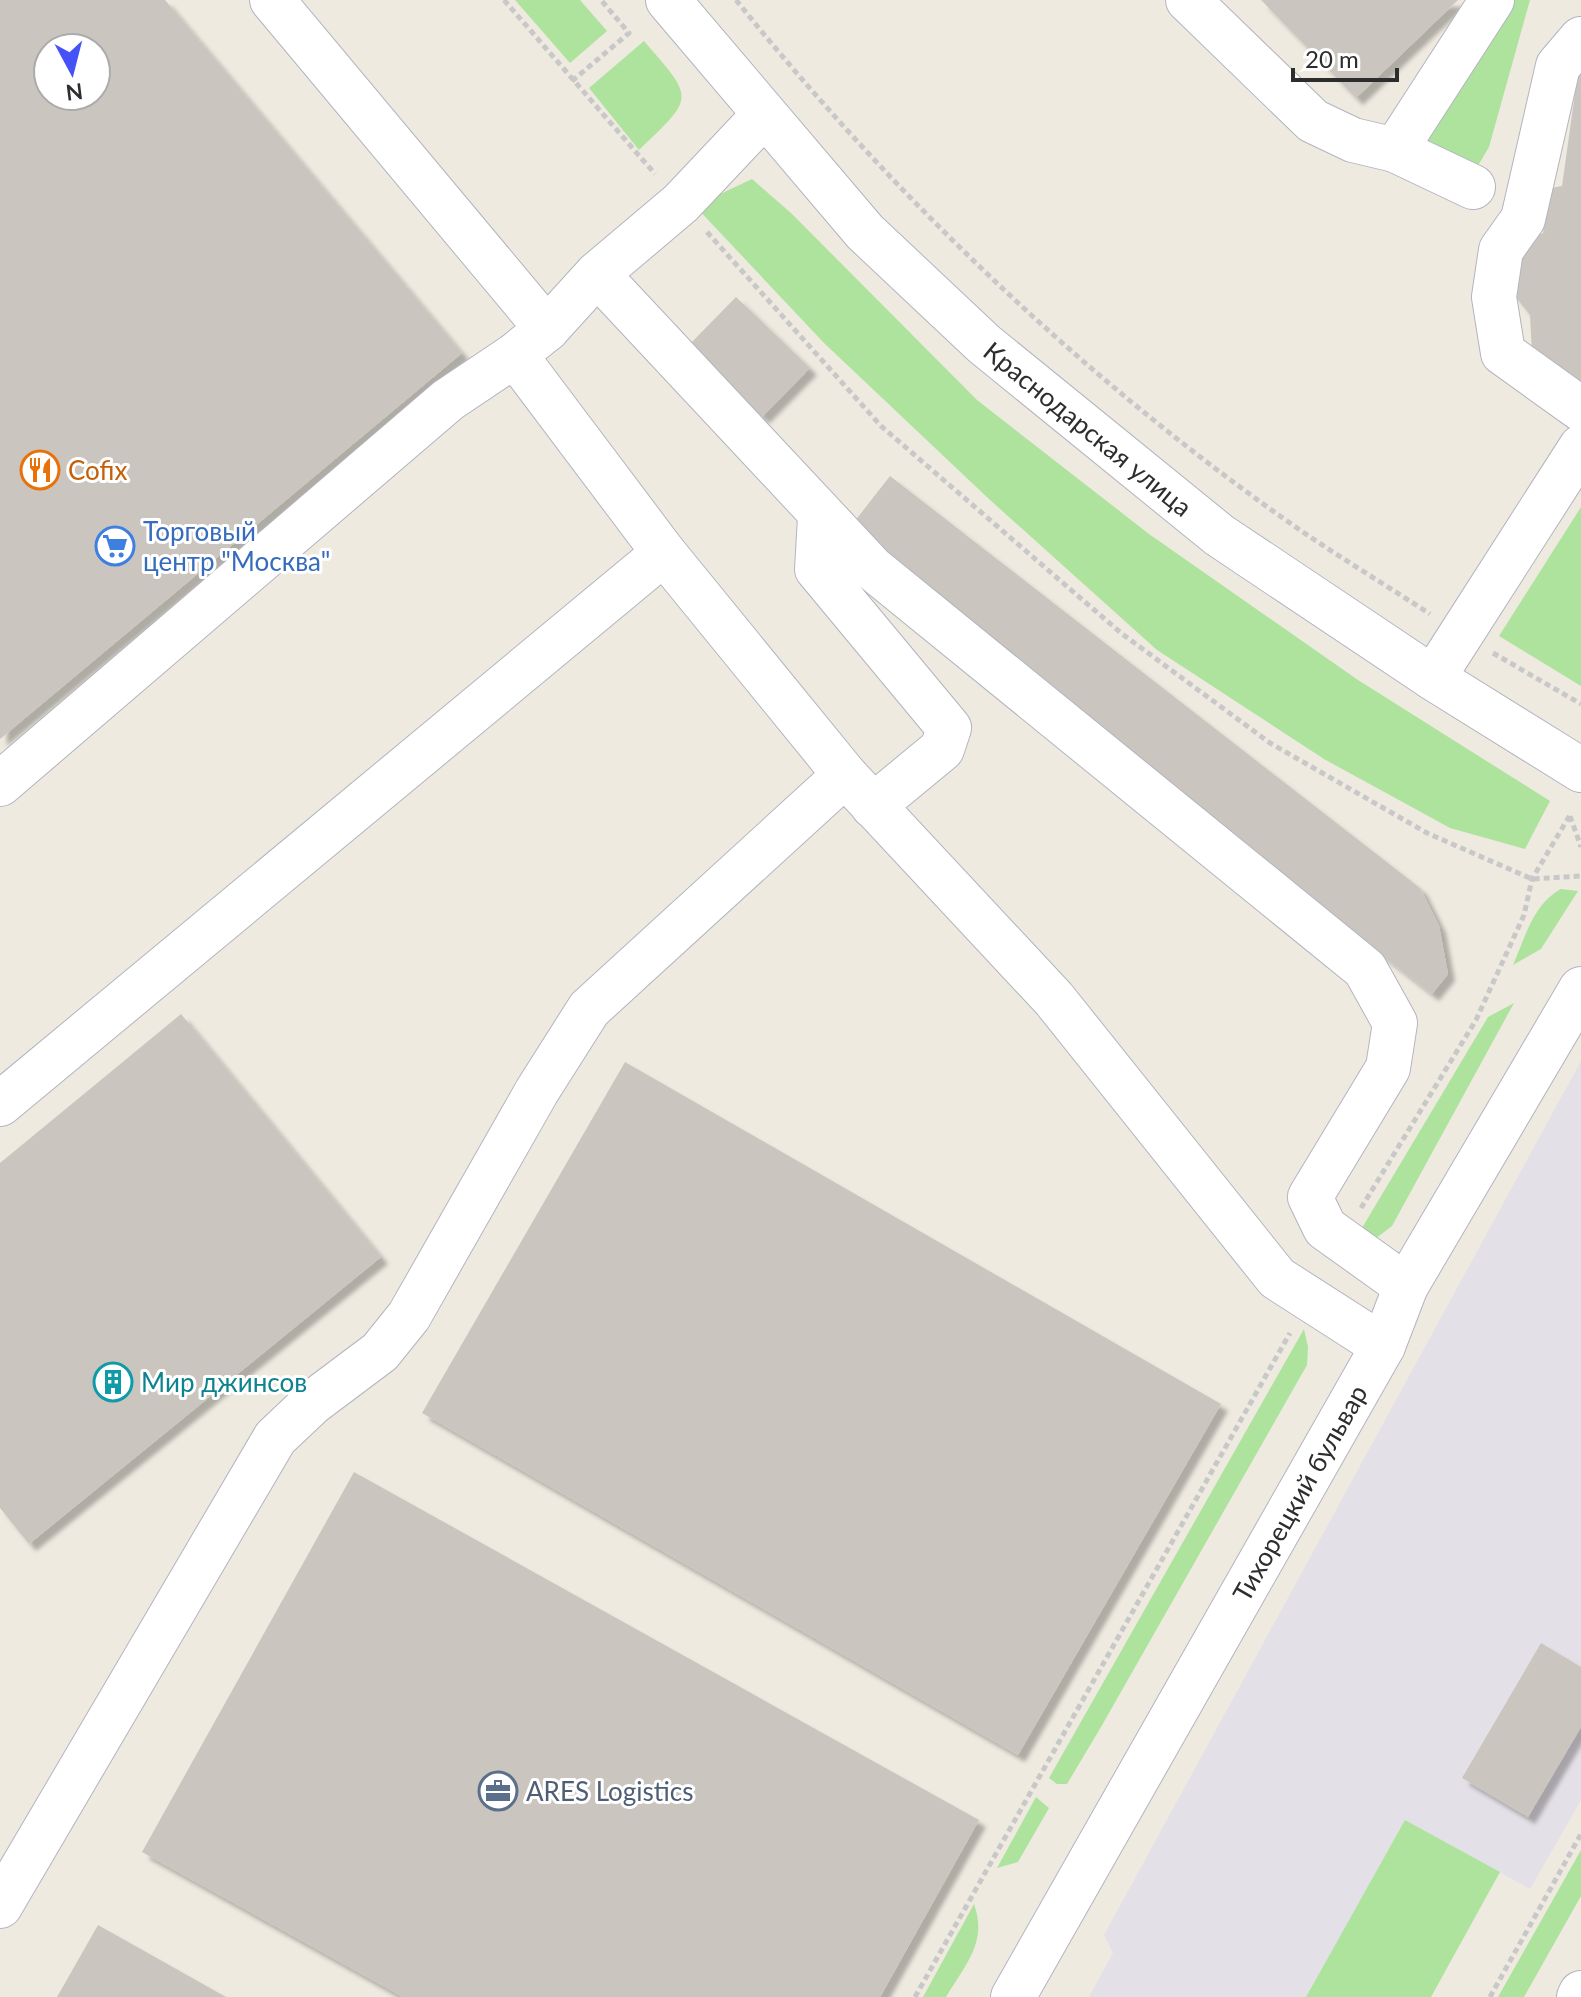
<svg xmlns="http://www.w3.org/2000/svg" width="1581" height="1997" font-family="Lato,sans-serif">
  <defs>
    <filter id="shadow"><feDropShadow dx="7" dy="7" stdDeviation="2" flood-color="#0004"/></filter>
  </defs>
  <rect width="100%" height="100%" fill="#eeeae0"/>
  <polygon fill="#e3e0e7" points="1581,1061 1581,1800 1530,1889 1405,1820 1306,1997 1089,1997 1113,1953 1104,1935"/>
  <g fill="#aee39e">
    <polygon points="515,0 580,0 607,31 570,63"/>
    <polygon points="1503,0 1530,0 1489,147 1473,174 1415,139"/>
    <path d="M644 41C694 99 696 96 639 150L589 88Z"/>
    <polygon points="752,179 791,213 977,400 1149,534 1358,680 1550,801 1525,849 1450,828 1324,759 1157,650 990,500 824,343 695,206"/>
    <polygon points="1581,507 1581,686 1499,636"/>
    <path d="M1561 889 1578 891 1541 949 1513 965C1525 938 1533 904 1561 889Z"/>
    <polygon points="1514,1003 1392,1226 1371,1242 1353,1243 1488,1017"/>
    <polygon points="1304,1329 1308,1347 1307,1365 1101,1727 1067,1784 1057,1784 1049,1778"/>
    <polygon points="1036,1797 1049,1808 1018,1862 997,1868"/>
    <polygon points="1405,1820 1500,1872 1431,1997 1306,1997"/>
    <polygon points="1581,1850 1581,1896 1524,1997 1498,1997"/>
    <path d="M974 1904C988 1942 965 1965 946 1997H923Z"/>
  </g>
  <g fill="#cac6bf" fill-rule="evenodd" filter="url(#shadow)">
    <path d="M0 0H165L462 353 0 739ZM48 48H96V96H48Z"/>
    <polygon points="1261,0 1458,0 1356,98"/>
    <polygon points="1578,72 1581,73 1581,384 1532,353 1530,315 1508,287 1528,239 1543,233 1551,188 1562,186"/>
    <polygon points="736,297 810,368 762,417 688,346"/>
    <polygon points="890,476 1420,888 1439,926 1448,974 1432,994 844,535"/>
    <polygon points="181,1014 381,1257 29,1544 0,1508 0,1163"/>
    <polygon points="625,1062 1221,1404 1018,1755 422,1413"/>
    <polygon points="354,1472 979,1820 880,1997 403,1997 142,1852"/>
    <polygon points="1541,1643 1581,1667 1581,1727 1528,1817 1462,1778"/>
    <polygon points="98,1925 226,1997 57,1997"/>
  </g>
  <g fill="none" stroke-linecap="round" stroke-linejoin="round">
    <defs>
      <g id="minor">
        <polyline points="272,0 547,329"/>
        <path id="s1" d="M668 0 865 232 984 344 1219 535 1433 678 1581 770"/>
        <polyline points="1188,0 1313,121 1353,140 1395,150 1492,0"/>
        <polyline points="1581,39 1558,66 1523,219 1501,250 1494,297 1503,353 1581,409"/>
        <polyline points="1395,150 1473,187"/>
        <polyline points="597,274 872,568 1365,969 1395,1023 1388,1068 1310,1197 1325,1228 1406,1286"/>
        <polyline points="515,355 664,553 845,775 1054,999 1277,1278 1383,1346"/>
        <polyline points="820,517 817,569 949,728 942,749 873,806"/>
        <polyline points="1433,678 1581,447"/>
        <polyline points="0,784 448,400 515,355 547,329 597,274 681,203 764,115"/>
        <polyline points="0,1104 664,553"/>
        <polyline points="0,1906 275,1438 312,1403 380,1352 409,1316 537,1091 589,1009 845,775"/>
        <path id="s2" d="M1013 1997 1383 1346 1406 1286 1581 989"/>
        <polyline points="1579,1997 1581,1993"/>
      </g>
    </defs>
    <use href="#minor" stroke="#b3b4c0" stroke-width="46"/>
    <g stroke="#c8c8c8" stroke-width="5" stroke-dasharray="6 4" stroke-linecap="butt">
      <polyline points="504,0 655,174"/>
      <path d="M736 0C891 193 1072 367 1273 511 1324 548 1378 580 1430 614"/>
      <polyline points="572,81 629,33 601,0"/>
      <polyline points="707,232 881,426 1121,633 1270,743 1427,833 1532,879 1581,876"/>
      <polyline points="1493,653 1581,704"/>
      <polyline points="1570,816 1581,847"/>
      <polyline points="1361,1208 1476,1020 1524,915 1532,879 1570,815"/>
      <polyline points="915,1997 1290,1333"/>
      <polyline points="1490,1997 1581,1834"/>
    </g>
    <use href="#minor" stroke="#fff" stroke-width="44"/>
  </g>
  <defs>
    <symbol id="restaurant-ring" viewBox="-11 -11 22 22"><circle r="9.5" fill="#fff" stroke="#e8710a" stroke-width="1.5"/><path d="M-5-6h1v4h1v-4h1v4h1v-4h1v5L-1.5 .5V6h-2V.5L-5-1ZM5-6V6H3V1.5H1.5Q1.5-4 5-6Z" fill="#e8710a"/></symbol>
    <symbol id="supermarket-ring" viewBox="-11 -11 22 22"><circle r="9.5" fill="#fff" stroke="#3f7fe0" stroke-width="1.5"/><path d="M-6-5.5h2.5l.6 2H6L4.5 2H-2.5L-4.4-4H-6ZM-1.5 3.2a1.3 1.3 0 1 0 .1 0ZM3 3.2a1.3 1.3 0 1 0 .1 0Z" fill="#3f7fe0"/></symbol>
    <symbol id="building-ring" viewBox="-11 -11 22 22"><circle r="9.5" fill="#fff" stroke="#0f9aa8" stroke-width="1.5"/><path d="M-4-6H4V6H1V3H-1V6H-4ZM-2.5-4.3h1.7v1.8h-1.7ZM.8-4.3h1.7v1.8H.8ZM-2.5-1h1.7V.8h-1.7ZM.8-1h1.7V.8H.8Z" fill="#0f9aa8"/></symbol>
    <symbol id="office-ring" viewBox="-11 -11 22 22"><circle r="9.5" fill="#fff" stroke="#5c6f8a" stroke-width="1.5"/><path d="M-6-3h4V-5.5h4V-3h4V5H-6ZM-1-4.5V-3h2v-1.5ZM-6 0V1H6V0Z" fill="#5c6f8a"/></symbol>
  </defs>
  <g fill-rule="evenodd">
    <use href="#restaurant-ring" x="18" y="448" width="44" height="44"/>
    <use href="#supermarket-ring" x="93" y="524" width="44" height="44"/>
    <use href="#building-ring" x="91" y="1360" width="44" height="44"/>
    <use href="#office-ring" x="476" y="1769" width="44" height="44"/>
  </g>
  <g text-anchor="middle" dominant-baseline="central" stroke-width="6" stroke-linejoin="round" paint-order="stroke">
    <g font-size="26" fill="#2d2d2d" stroke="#fff">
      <text stroke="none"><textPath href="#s1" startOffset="602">Краснодарская улица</textPath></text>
      <text stroke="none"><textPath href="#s2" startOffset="580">Тихорецкий бульвар</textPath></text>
    </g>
    <g font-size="26" fill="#c56008" stroke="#fff" text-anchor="start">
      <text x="68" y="470">Cofix</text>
    </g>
    <g font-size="26" fill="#366cbe" stroke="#fff" text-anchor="start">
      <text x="143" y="531">Торговый<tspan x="143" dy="30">центр "Москва"</tspan></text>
    </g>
    <g font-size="26" fill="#0d838f" stroke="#fff" text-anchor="start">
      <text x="141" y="1382">Мир джинсов</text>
    </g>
    <g font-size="26" fill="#4e5e75" stroke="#fff" text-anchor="start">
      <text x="526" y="1791">ARES Logistics</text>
    </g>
  </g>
  <g transform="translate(72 72) rotate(173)"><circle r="38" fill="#ffffff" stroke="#ababab" stroke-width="2"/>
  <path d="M0-6L14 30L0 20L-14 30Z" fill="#4452f7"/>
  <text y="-12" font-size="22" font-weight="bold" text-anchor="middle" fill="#2d2d2d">N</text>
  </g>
  <path d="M1293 68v12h104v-12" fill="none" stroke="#2d2d2d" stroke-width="4"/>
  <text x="1305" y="68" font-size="24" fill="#2d2d2d" stroke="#ffffff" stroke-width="6" paint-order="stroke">20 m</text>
</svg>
